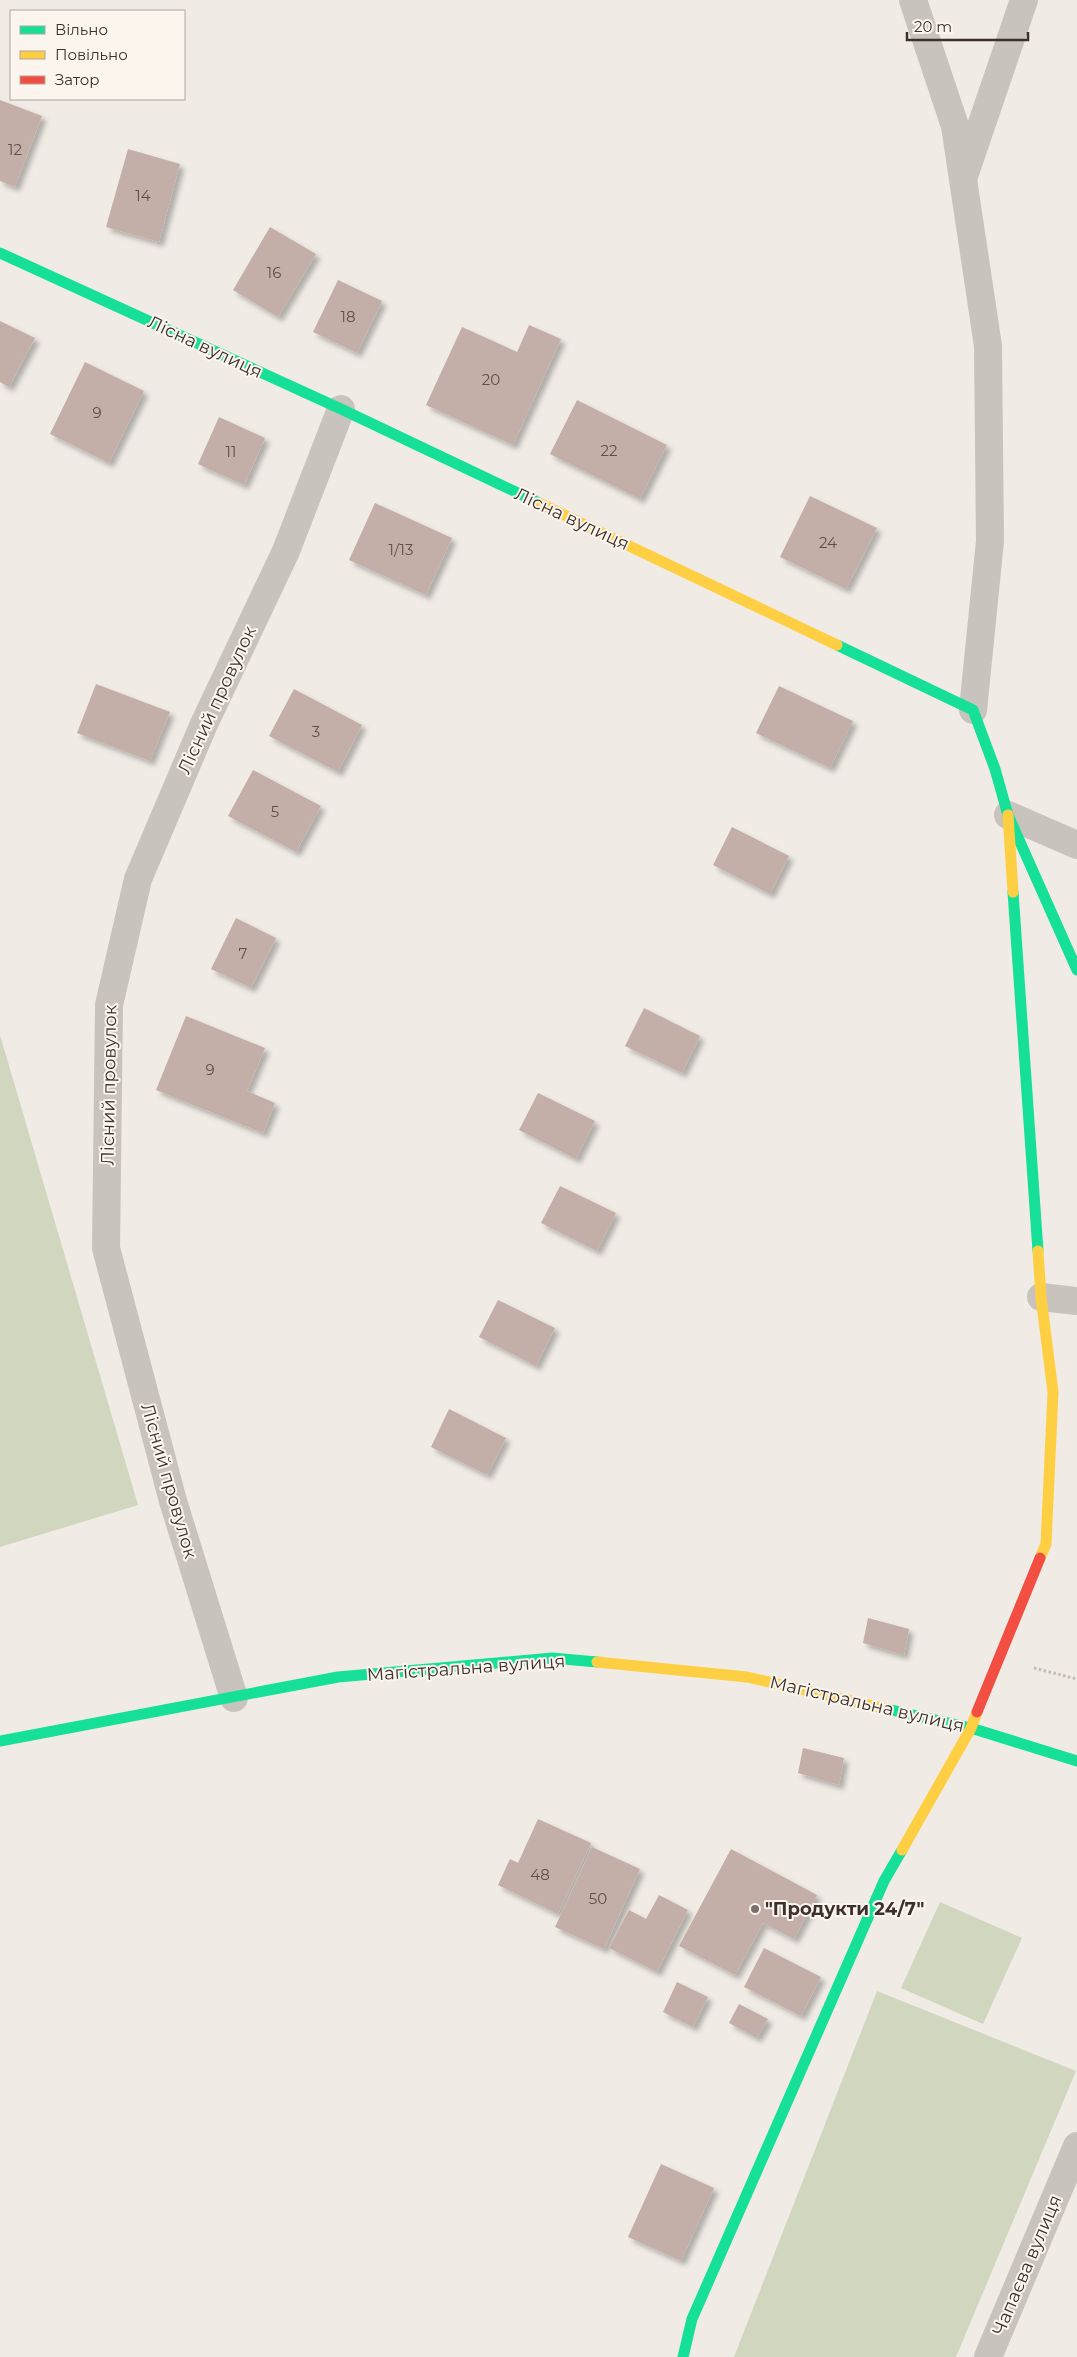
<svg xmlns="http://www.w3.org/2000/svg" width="1077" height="2357" font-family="Montserrat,sans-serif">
  <defs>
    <filter id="shadow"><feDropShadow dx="4.5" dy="4.5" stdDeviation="2.5" flood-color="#0004"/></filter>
  </defs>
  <rect width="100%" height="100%" fill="#f0ebe5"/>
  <g fill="#d1d6bf">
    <polygon points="0,1035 138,1505 0,1547"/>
    <polygon points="940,1902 1022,1938 983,2024 901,1988"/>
    <polygon points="877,1991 1076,2071 956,2357 734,2357"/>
  </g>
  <g fill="#c3afa7" filter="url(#shadow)">
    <polygon points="0,100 42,116 15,187 0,181"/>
    <polygon points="128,149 180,164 159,242 106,227"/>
    <polygon points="270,227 316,254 278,317 233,290"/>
    <polygon points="338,280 382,301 357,353 313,332"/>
    <polygon points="0,321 35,338 9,387 0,382"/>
    <polygon points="529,325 561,339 513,445 426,405 462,327 517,352"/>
    <polygon points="85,362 144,391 109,463 50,434"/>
    <polygon points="577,400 667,445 640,499 550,454"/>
    <polygon points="219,417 265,438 244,485 198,464"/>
    <polygon points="810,496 877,528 846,589 780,557"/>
    <polygon points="375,503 452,538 426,595 349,560"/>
    <polygon points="96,684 170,712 150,761 77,733"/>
    <polygon points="779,686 853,721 830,768 756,733"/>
    <polygon points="294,689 362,725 338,772 269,736"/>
    <polygon points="253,770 321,806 296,852 228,816"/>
    <polygon points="732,827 789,856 770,894 713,865"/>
    <polygon points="236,918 276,938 251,988 211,969"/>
    <polygon points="644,1008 700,1036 682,1073 625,1046"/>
    <polygon points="186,1016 265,1048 247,1091 275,1103 263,1133 156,1090"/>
    <polygon points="538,1093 595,1121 576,1159 519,1130"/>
    <polygon points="560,1186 616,1213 597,1251 541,1223"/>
    <polygon points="498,1300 555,1328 536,1366 479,1337"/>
    <polygon points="449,1409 506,1438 487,1475 431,1447"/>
    <polygon points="868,1618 909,1629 904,1655 863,1643"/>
    <polygon points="803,1748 844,1758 839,1785 798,1773"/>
    <polygon points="538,1819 591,1843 558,1914 498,1885 510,1859 518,1863"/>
    <polygon points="592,1847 640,1869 604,1949 555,1927"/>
    <polygon points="731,1849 817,1895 794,1939 763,1923 735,1975 679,1946"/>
    <polygon points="659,1895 688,1910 657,1972 609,1948 629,1910 646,1919"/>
    <polygon points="764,1948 821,1977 801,2016 744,1987"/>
    <polygon points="677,1982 708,1997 693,2027 663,2012"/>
    <polygon points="739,2004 768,2019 757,2038 729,2023"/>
    <polygon points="661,2164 714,2188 681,2261 628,2237"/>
  </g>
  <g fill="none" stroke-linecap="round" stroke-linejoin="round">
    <polyline stroke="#c2bbb6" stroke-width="3" stroke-dasharray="2.5 2.5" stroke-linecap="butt" points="1034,1668 1077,1679"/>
    <g stroke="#c9c3be" stroke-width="28">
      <polyline points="913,0 955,126 988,346 990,541 973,710"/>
      <polyline points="964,176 1024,0"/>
      <polyline points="1008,815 1077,845"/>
      <polyline points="1041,1297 1077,1301"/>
      <polyline points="234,1698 173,1501 106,1248 109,1005 138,879 204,724 286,551 341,409"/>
      <polyline points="988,2357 1077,2146"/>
    </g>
    <g stroke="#16e098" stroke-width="11">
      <polyline points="0,253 341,409 539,503"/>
      <polyline points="837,645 973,710 995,769 1008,815 1077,970"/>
      <polyline points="1013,892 1038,1251"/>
      <polyline points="887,1709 971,1728 1077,1761"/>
      <polyline points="0,1741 338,1677 552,1658 597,1662"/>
      <polyline points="683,2357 692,2319 884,1881 902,1850"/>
    </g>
    <g stroke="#ffcf43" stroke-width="11">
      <polyline points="539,503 837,645"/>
      <polyline points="1008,815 1013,892"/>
      <polyline points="1038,1251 1041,1297 1053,1392 1046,1544 1040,1558"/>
      <polyline points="597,1662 747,1677 887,1709"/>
      <polyline points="902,1850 971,1728 977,1712"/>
    </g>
    <polyline stroke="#f24e42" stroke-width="11" points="977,1712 1040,1558"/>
  </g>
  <circle fill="#7a716c" stroke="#fbf5ee" stroke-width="2" cx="755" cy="1909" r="5"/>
  <g text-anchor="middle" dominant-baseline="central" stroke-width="4" stroke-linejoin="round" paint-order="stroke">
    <g font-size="15" fill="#5d504a">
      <text x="15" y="149">12</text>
      <text x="143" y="195">14</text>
      <text x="274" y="272">16</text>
      <text x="348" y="316">18</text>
      <text x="491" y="379">20</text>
      <text x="97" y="412">9</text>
      <text x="609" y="450">22</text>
      <text x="231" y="451">11</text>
      <text x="828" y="542">24</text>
      <text x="401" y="549">1/13</text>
      <text x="316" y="731">3</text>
      <text x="275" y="811">5</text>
      <text x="243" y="953">7</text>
      <text x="210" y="1069">9</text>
      <text x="540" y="1874">48</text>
      <text x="598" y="1898">50</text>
    </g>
    <g font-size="18" fill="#3b302b" stroke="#fbf5ee">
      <text transform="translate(205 347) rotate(25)">Лісна вулиця</text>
      <text transform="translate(572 519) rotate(25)">Лісна вулиця</text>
      <text transform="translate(217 700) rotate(-65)">Лісний провулок</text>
      <text transform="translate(109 1085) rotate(-89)">Лісний провулок</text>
      <text transform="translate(169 1481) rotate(74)">Лісний провулок</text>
      <text transform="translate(466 1668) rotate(-4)">Магістральна вулиця</text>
      <text transform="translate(867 1704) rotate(13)">Магістральна вулиця</text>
      <text transform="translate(1027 2265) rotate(-67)">Чапаєва вулиця</text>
    </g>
    <g font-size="18" font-weight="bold" fill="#3b302b" stroke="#fbf5ee" text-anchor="start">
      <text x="765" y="1909">"Продукти 24/7"</text>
    </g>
  </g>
  <rect x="10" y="10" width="175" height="90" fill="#fbf5ee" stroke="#aea6a0"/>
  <rect x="20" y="26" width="25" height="8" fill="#16e098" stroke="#aea6a0"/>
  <text x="55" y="35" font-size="15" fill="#3b302b">Вільно</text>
  <rect x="20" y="51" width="25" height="8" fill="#ffcf43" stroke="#aea6a0"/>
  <text x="55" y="60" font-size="15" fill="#3b302b">Повільно</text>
  <rect x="20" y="76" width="25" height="8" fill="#f24e42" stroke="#aea6a0"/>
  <text x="55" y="85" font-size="15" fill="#3b302b">Затор</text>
  <path d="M907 32v8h121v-8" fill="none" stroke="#3b302b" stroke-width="2.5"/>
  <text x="914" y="32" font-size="15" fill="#3b302b" stroke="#fbf5ee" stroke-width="4" paint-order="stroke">20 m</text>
</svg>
